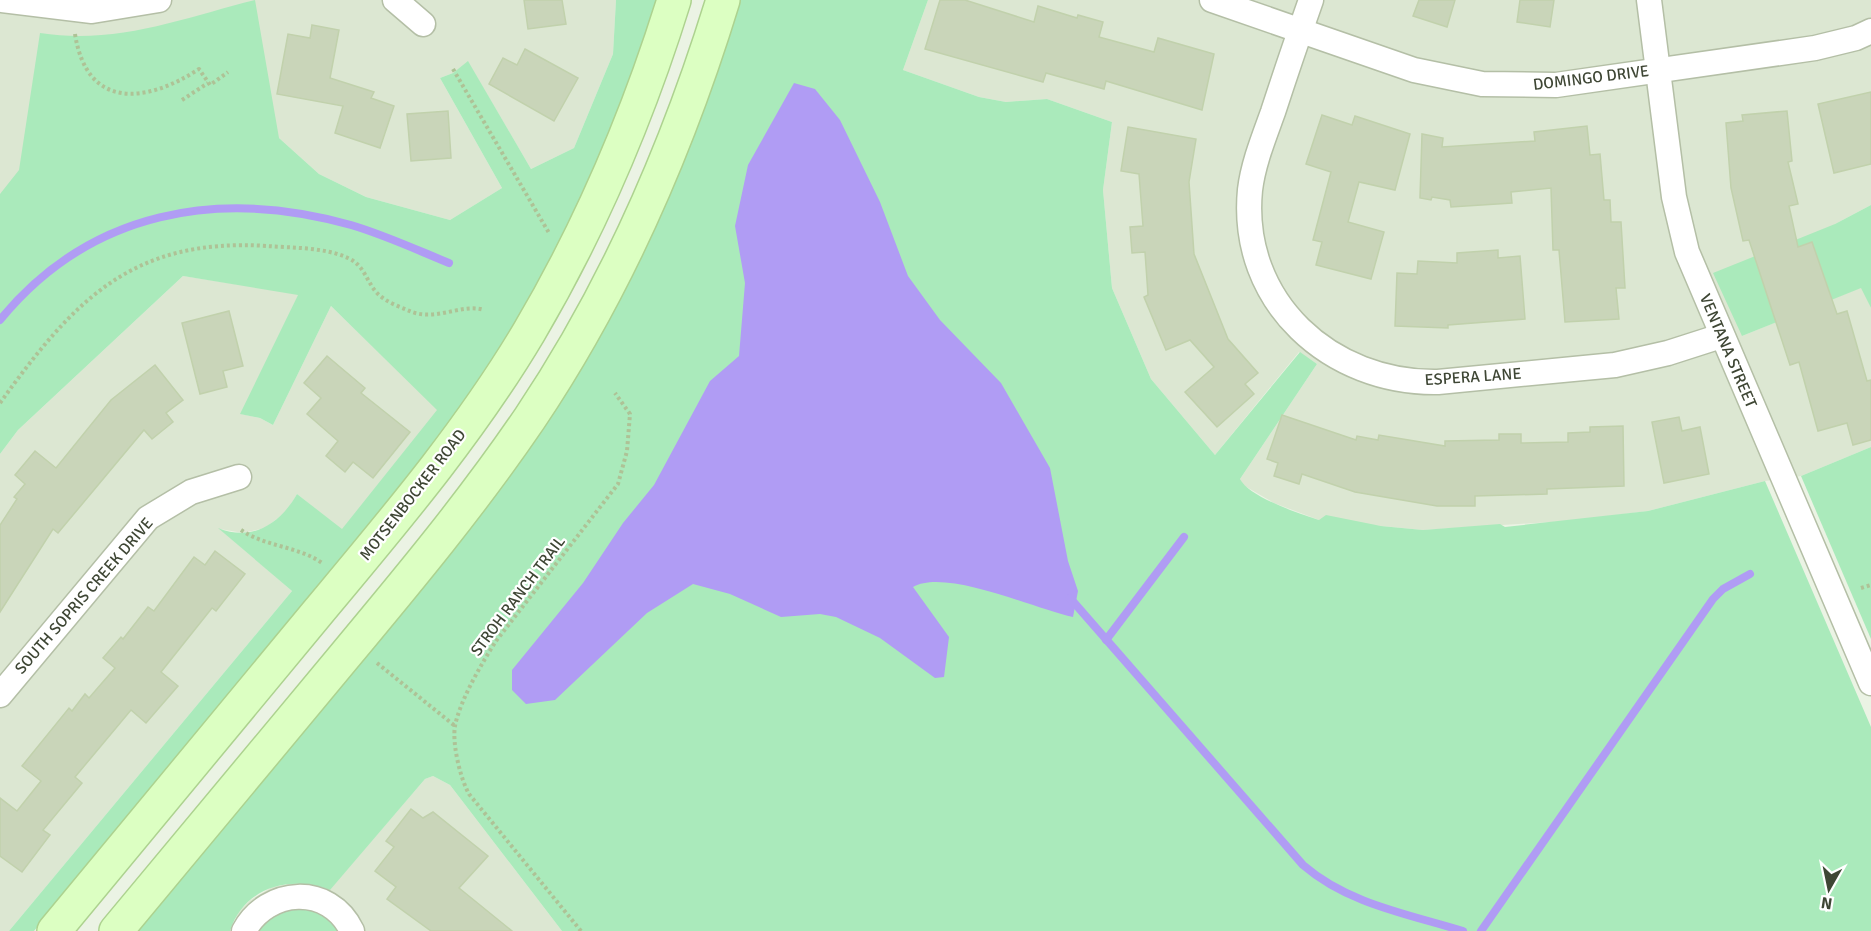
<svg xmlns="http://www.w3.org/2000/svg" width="1871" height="931" font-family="Signika,sans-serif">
  <rect width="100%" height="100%" fill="#ebf3e4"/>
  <g fill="#dce7d2">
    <polygon points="0,0 616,0 613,54 574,148 531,169 468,62 453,73 440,78 502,188 450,220 366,197 319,174 279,138 0,194"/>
    <polygon points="928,0 1871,0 1871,205 1835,224 1742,336 1862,287 1871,308 1871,447 1801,476 1765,481 1648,511 1568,521 1423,530 1319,520 1274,503 1243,485 1240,479 1317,364 1299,352 1215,455 1151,379 1112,288 1103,190 1112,122 1047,99 1006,102 979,97 903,70"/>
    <polygon points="183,276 299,294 241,414 260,418 273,425 331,306 438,410 342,530 297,494 287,511 265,528 243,533 220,529 292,591 9,931 0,931 0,454 18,430"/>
    <polygon points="433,776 450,785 562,931 230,931 238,913 249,901 272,887 298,882 330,889 425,779"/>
  </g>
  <g fill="#aaeabb">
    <path d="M255 0 279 138 319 174 366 197 450 220 502 188 440 78 453 73 468 61 531 169 574 148 613 54 616 0H658C615 126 566 249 493 360 434 449 365 529 298 611 210 718 123 825 34 931H9L292 591 218 528C252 542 280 524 297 494L342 529 437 410 331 306 273 425 260 418 240 414 298 295 183 276 18 430 0 454V194L19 170 40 33C117 45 183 18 255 0Z"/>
    <path d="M738 0H928L903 70 979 97 1006 102 1047 99 1112 122 1103 190 1112 288 1151 379 1215 455 1300 352 1317 364 1240 479C1249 497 1300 514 1319 520L1326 515 1381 526 1423 530 1500 524 1505 527 1648 511 1765 481 1871 727V931H562L450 785 433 776 425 779 330 890C290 875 244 887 230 931H135L481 513Z"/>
    <polygon points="1871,205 1871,308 1861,288 1742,336 1713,273 1835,224"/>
    <polygon points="1871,447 1871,639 1801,476"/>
    <path d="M294 907C314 910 326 914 339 931H256L270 916Z"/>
  </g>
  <path fill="#b09cf4" d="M794 83 815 89 840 120 880 202 908 276 940 320 1001 383 1050 468 1068 561 1078 591 1073 617C1035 609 946 568 913 587L949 637 944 677 935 678 880 638 836 617 820 614 781 617 730 594 693 584 647 613 555 700 526 704 512 690V670L583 583 623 523 654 485 710 381 739 356 745 283 735 226 748 165Z"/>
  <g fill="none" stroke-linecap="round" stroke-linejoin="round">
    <g stroke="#b09cf4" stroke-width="8">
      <path d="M0 320C90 210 219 188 351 225 385 235 417 250 449 263"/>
      <path d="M1070 598 1303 865C1348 904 1408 914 1463 931"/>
      <polyline points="1106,640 1184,537"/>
      <polyline points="1481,931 1713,599 1723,589 1750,574"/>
    </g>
  </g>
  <g fill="#c9d5b9" stroke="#c1d1ac" stroke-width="1.5">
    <polygon points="524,0 562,0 566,24 528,29"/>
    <polygon points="940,0 965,0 1034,22 1038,6 1077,18 1078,15 1103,22 1099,37 1154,52 1158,38 1214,54 1202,110 1106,81 1104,89 1046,73 1043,82 925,49"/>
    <polygon points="1419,0 1455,0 1447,27 1413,16"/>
    <polygon points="1520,0 1554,0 1550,27 1517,22"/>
    <polygon points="312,25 339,30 330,78 374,92 371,98 394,106 380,148 335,133 343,106 277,94 288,34 310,38"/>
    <polygon points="525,49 578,78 554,121 489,84 503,58 517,65"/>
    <polygon points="1871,92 1871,164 1834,173 1818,104"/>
    <polygon points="448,111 451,158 411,161 407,114"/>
    <polygon points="1787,111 1792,161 1788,162 1798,204 1789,206 1798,247 1812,242 1837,314 1847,311 1867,381 1871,380 1871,440 1853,445 1847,423 1818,431 1799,362 1790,365 1749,240 1743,241 1731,188 1726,123 1743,121 1742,115"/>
    <polygon points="1322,115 1352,125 1355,116 1410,134 1395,190 1359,182 1348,222 1384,232 1371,279 1316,265 1322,242 1313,240 1331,172 1306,164"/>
    <polygon points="1587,126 1590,155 1600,154 1604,200 1610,200 1611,222 1621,222 1625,288 1616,288 1619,319 1565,322 1559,250 1553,250 1551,188 1511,192 1512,203 1451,207 1450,200 1432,197 1431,200 1420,198 1422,134 1443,138 1442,147 1535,141 1534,132"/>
    <polygon points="1128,127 1196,139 1189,182 1194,254 1228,339 1258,373 1245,384 1254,394 1217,427 1185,392 1214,367 1190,340 1166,350 1144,297 1148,295 1145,252 1132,253 1130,227 1143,226 1139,174 1121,171"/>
    <polygon points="1498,250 1498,258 1520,256 1525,319 1448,325 1448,328 1395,326 1397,273 1417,274 1418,261 1457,263 1457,253"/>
    <polygon points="229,311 243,366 223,371 227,387 200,394 182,323"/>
    <polygon points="327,356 365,388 361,393 410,432 373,478 353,462 345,472 326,456 338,441 307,414 321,398 304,383"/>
    <polygon points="155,365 183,400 166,413 173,422 152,439 144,430 58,533 53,529 0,612 0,525 17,499 14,497 25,484 15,475 35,451 56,468 111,400"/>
    <polygon points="1282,415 1356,440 1357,436 1378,440 1379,435 1445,446 1445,441 1499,440 1499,434 1521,434 1521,443 1568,442 1568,433 1590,432 1590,427 1623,426 1624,486 1547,489 1547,494 1475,496 1475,506 1437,506 1355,492 1302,474 1299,484 1274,476 1278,463 1267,459"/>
    <polygon points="1679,417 1682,431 1700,427 1709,474 1664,483 1652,422"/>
    <polygon points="215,551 245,574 216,611 212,608 161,672 178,686 146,723 131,710 75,777 82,783 43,830 50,835 22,872 0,856 0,798 17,811 41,781 22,766 69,708 72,711 85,694 89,698 115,668 103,658 121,637 123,639 148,607 154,611 194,557 205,565"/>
    <polygon points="411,809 423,818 433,812 488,856 459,888 512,931 431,931 387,899 396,887 375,871 394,847 386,841"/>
  </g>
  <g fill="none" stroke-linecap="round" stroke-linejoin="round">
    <defs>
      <g id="minor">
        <polyline points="2,0 92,11 159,0"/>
        <polyline points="395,0 423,24"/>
        <polyline points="1212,0 1414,70 1482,84 1556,85 1815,48 1856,38 1871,31"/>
        <path d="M1311 0C1298 37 1285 75 1273 112 1264 137 1253 164 1250 190 1239 302 1331 384 1438 382L1615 365 1668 353 1721 336"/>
        <polyline points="1649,0 1674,197 1687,252 1871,683"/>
        <polyline points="0,695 148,518 191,492 239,477"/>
        <path d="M244 931C267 888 329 883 352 931"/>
      </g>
      <g id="secondary">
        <path d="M54 931C143 825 230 718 318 612 393 522 469 433 529 332 591 227 638 116 674 0"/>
        <path d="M116 931C192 840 268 749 343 658 408 580 473 502 530 418 616 290 678 147 723 0"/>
      </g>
    </defs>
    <use href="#minor" stroke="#b4bfa6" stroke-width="27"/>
    <use href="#secondary" stroke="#add28f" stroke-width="36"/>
    <g stroke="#aec296" stroke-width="4" stroke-dasharray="3 3" stroke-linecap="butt">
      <path d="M75 34C87 111 147 103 199 69L210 85 228 72"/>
      <polyline points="453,69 549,233"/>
      <polyline points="182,100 208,83"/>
      <path d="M0 403C73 302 131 237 267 246 292 248 324 247 348 258 364 265 366 280 376 292 385 302 400 307 412 312 437 321 463 303 484 310"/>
      <path d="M241 530C266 547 298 546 322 563"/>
      <polyline points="1861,588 1871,585"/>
      <polyline points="377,663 455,726"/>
      <path d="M581 931 469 794C460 778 452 743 455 726 460 700 482 663 496 641L618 484 627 451 630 414 615 393"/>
    </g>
    <use href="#minor" stroke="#fff" stroke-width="24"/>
    <use href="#secondary" stroke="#dcffc2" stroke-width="33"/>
  </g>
  <g text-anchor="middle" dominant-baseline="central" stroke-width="4.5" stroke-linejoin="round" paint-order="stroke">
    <g font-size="16" fill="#3e4634" stroke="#fff">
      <text transform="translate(1591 78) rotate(-7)">DOMINGO DRIVE</text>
      <text transform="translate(1728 351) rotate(67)">VENTANA STREET</text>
      <text transform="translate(1473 377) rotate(-4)">ESPERA LANE</text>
      <text transform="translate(413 495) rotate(-52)">MOTSENBOCKER ROAD</text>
      <text transform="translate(84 596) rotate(-49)">SOUTH SOPRIS CREEK DRIVE</text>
      <text transform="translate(518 596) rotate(-53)">STROH RANCH TRAIL</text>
    </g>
  </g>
  <g transform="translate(1829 889) rotate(189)" stroke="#ffffff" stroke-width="4.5" paint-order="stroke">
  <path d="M0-4.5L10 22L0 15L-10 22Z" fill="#3e4634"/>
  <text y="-9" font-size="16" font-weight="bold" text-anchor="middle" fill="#3e4634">N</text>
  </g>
</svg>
